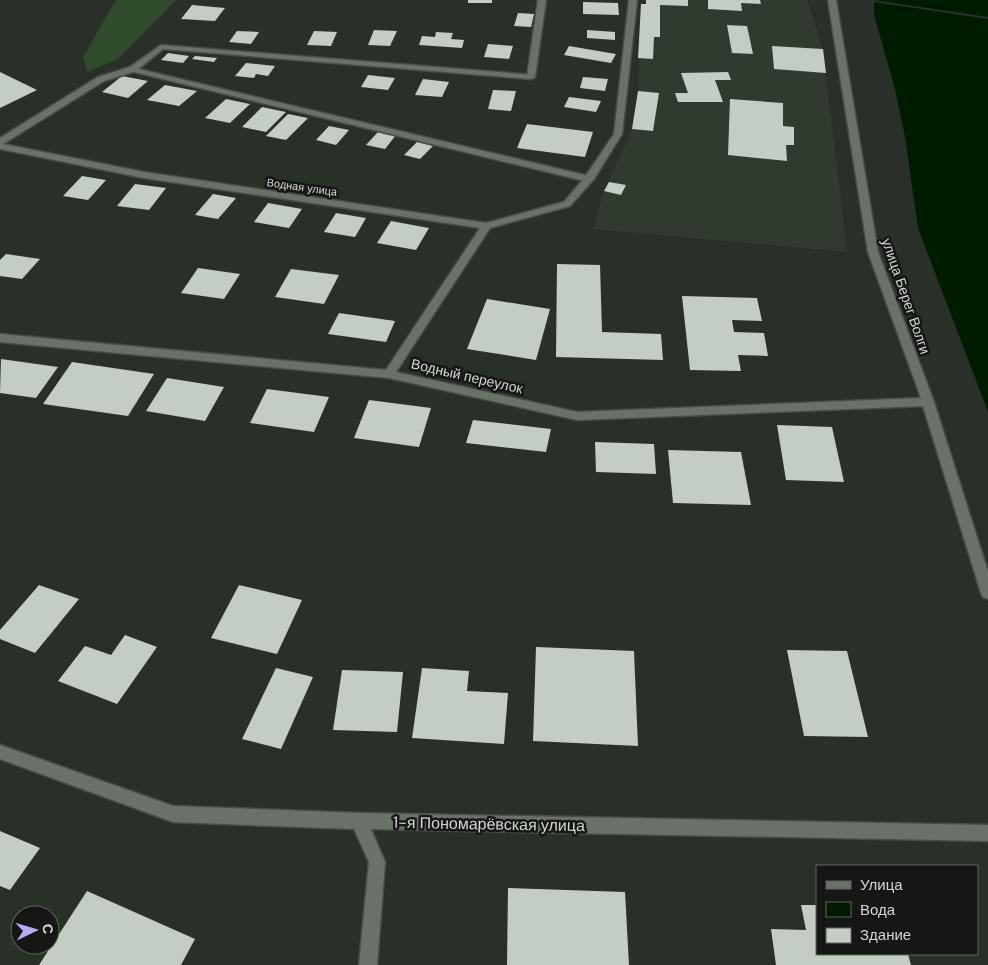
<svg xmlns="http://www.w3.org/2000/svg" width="988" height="965" font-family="'DM Sans',sans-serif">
  <rect width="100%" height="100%" fill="#293028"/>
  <polygon fill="#303a2e" points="646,0 807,0 823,49 847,252 593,229 604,191 632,129 638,91 641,4 645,4"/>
  <polygon fill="#304b2b" points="116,0 176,0 118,59 87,72 83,57"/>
  <polygon fill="#001c00" points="874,0 988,0 988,412 918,228 905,137 895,89 874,15"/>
  <polygon fill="#293028" points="874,0 988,17 988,19 874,2"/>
  <g fill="#c4cdc3">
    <rect x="468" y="0" width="24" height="3"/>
    <polygon points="646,0 688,0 688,6 660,5 660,37 654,37 653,59 638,58 641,4 646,4"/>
    <polygon points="708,0 760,0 761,4 741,3 742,11 708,9"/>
    <polygon points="583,2 618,3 619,15 583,14"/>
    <polygon points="192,5 225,8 215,21 181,19"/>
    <polygon points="518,13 534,14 531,27 514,26"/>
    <polygon points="727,25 747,26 753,54 732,53"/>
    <polygon points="374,30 397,31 390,46 368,45"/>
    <polygon points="587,30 615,32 615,40 587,38"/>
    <polygon points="237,31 259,32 251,44 229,42"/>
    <polygon points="314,31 337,32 331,46 307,45"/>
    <polygon points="436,32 453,33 451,39 464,40 462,48 419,45 422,36 435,37"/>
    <polygon points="488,44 513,46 509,59 484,57"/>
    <polygon points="569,46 616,54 611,63 564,55"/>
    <polygon points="772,46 823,49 826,73 774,69"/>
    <polygon points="168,53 189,56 183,63 161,60"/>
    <polygon points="195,56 217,58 214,62 192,59"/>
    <polygon points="246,63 275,66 268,76 256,74 254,78 235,76"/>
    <polygon points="0,72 37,90 0,108"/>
    <polygon points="728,72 731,80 715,80 723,102 678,102 675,93 688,93 681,73"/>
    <polygon points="368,75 395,78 388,90 361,87"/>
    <polygon points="122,76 148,81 128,98 102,92"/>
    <polygon points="583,77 608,79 605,91 580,88"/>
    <polygon points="423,79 449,82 442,97 415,95"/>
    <polygon points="165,85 197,91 179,106 147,100"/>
    <polygon points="493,90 516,91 511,111 488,109"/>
    <polygon points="638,91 659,93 653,131 632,129"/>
    <polygon points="569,97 601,101 596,112 564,107"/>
    <polygon points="226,99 250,104 230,123 205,118"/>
    <polygon points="730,99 783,103 783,126 794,127 794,145 786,145 787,161 728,155"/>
    <polygon points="262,107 286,112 266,132 242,127"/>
    <polygon points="288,114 308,118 286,140 266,136"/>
    <polygon points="527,124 593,132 585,157 517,148"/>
    <polygon points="329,126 349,130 336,145 316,140"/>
    <polygon points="378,132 396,135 385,149 366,145"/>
    <polygon points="417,142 433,146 420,159 404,155"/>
    <polygon points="82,176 106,180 88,200 63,196"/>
    <polygon points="609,182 626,185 621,195 604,191"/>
    <polygon points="135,184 166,188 149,210 117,206"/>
    <polygon points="213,194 236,198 218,219 195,215"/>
    <polygon points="268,203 302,209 289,228 254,222"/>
    <polygon points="336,213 366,218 355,237 324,232"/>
    <polygon points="391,221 429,228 416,250 377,243"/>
    <polygon points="6,254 40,259 22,279 0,276 0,260"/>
    <polygon points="557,264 600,265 602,332 661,334 663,360 556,357"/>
    <polygon points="198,268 240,274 224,299 181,293"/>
    <polygon points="291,269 339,275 324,304 275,297"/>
    <polygon points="682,296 757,298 762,321 732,320 734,332 764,333 768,356 738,355 741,371 690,370"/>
    <polygon points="487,299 550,309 536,360 467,349"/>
    <polygon points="339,313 395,321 386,342 328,334"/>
    <polygon points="1,359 58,367 36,398 0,393"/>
    <polygon points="72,362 154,374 128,416 43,404"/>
    <polygon points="167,378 224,387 205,421 146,411"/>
    <polygon points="267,389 329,397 314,432 250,423"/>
    <polygon points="369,400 431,408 419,447 354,438"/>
    <polygon points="473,420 551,429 546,452 466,443"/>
    <polygon points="777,425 832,427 844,482 786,480"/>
    <polygon points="595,442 654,444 656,474 596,472"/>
    <polygon points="668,450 741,452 751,505 673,503"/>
    <polygon points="39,585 79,599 35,653 0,639 0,630"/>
    <polygon points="239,585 302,600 277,654 211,638"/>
    <polygon points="125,635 157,647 117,704 58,681 85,646 111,655"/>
    <polygon points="536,647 634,651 638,746 533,741"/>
    <polygon points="787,650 847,651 868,737 804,736"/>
    <polygon points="276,668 313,677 281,749 242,739"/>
    <polygon points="422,668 469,671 467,691 508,693 504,744 412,738"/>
    <polygon points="342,670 403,672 397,732 333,730"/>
    <polygon points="0,831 40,848 10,890 0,886"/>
    <polygon points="508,888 625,892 629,965 507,965"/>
    <polygon points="87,891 195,939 181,965 39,965"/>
    <polygon points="801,905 817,905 817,954 908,954 911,965 776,965 771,929 806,930"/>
  </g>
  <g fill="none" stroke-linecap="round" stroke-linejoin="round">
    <defs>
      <g id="lane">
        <polygon points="538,0 546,0 535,77 531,79 527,77"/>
        <polygon points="130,67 589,176 594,179 589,182 130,71"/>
      </g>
      <g id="street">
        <polygon points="629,0 637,0 622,134 594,179 570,206 490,228 396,372 577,412 921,398 868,252 828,0 836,0 878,252 934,402 988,572 988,599 983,597 981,593 923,406 577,420 389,378 0,342 0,334 386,370 480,228 144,178 0,149 0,138 98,77 130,67 161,45 534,75 535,77 531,79 163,49 136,71 104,81 3,144 144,172 486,223 564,202 585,177 614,134"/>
        <polygon points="0,745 173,806 359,813 988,825 988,841 371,829 385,862 377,965 359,965 369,862 354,829 173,822 0,759"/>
      </g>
    </defs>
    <use href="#lane" stroke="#484d47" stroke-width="3"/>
    <use href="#street" stroke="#484d47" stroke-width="3"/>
    <use href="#lane" fill="#6a7168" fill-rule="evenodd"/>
    <use href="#street" fill="#6a7168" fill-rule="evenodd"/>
  </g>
  <g text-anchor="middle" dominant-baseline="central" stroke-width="5" stroke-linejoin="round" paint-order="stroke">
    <g font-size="11" fill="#d3d7d2" stroke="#141713">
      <text transform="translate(302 187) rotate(8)">Водная улица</text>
    </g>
    <g font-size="14" fill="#d3d7d2" stroke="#141713">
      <text transform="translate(906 296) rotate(71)">улица Берег Волги</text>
      <text transform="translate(467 376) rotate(13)">Водный переулок</text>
    </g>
    <g font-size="16" fill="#d3d7d2" stroke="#141713">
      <text transform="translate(489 824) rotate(1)">1-я Пономарёвская улица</text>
    </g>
  </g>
  <rect x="816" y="865" width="162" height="90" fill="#141713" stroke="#60645f"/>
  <rect x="826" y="881" width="25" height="8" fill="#6a7168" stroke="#60645f"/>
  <text x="860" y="890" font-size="15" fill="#d3d7d2">Улица</text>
  <rect x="826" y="902" width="25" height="15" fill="#001c00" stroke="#60645f"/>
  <text x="860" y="915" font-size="15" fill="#d3d7d2">Вода</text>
  <rect x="826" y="928" width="25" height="15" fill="#c4cdc3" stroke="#60645f"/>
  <text x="860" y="940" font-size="15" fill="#d3d7d2">Здание</text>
  <g transform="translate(35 930) rotate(85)"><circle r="24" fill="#141713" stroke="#60645f"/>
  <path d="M0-4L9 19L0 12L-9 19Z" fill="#b7abf8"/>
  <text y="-8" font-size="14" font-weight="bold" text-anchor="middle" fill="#d3d7d2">С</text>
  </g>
</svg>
